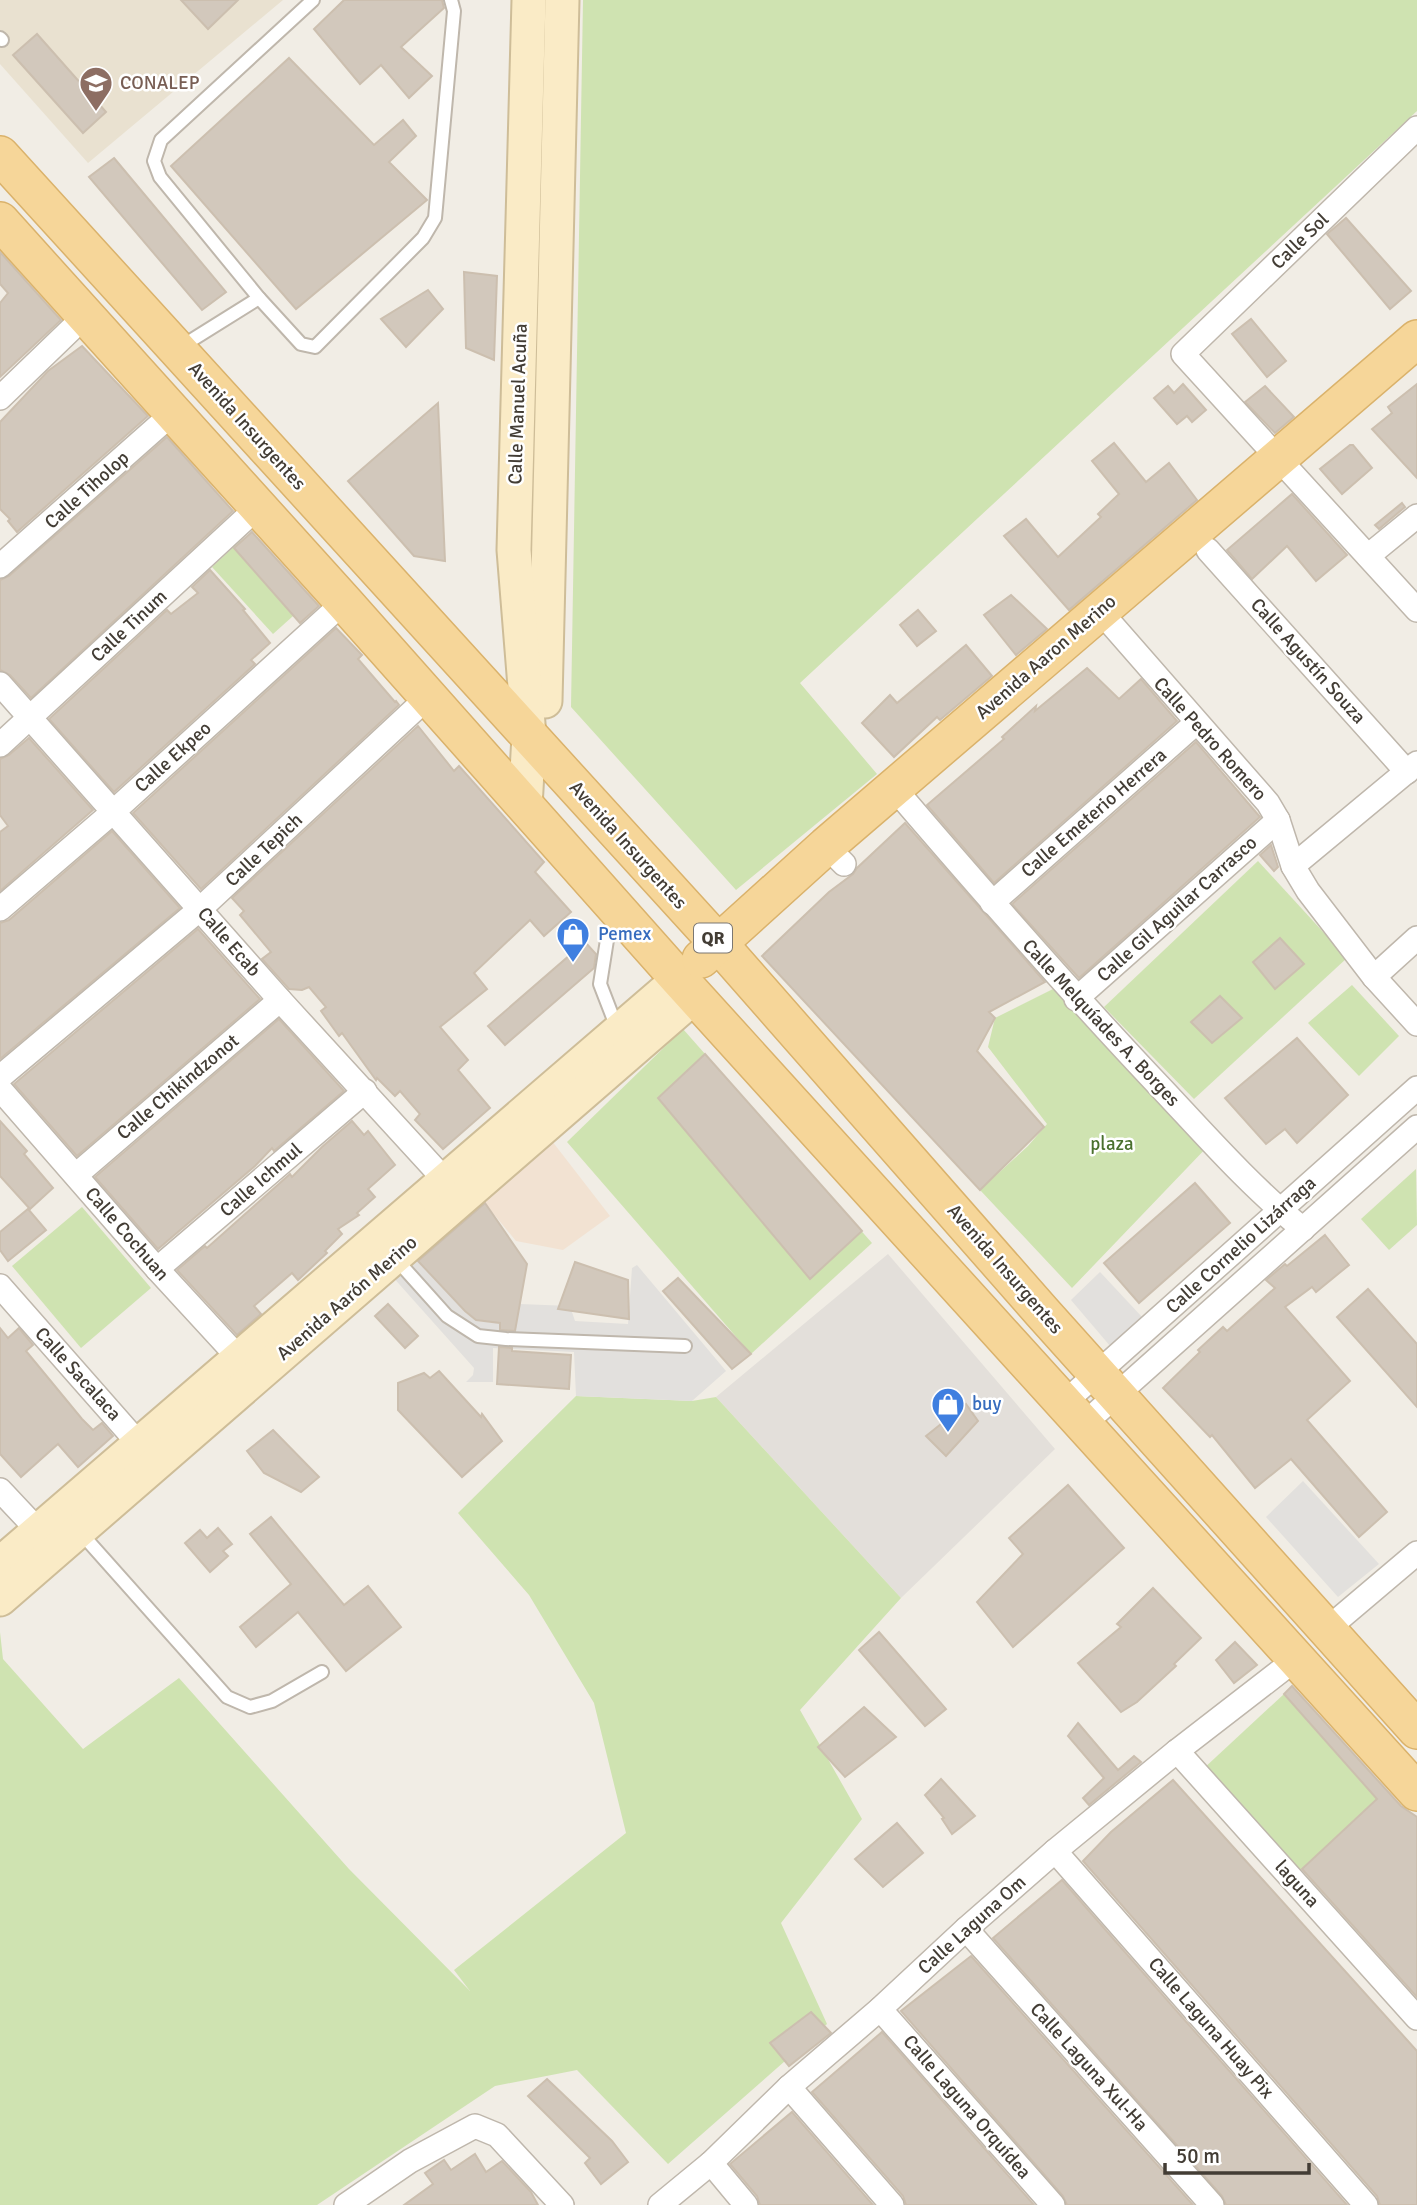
<svg xmlns="http://www.w3.org/2000/svg" width="1417" height="2205" font-family="Signika,sans-serif">
  <rect width="100%" height="100%" fill="#f1ede5"/>
  <polygon fill="#f2e2d2" points="552,1141 610,1216 563,1250 516,1241 483,1201"/>
  <polygon fill="#e3dfda" points="888,1254 1055,1449 901,1598 716,1397"/>
  <polygon fill="#e9e1d0" points="0,0 283,0 88,163 0,64"/>
  <g fill="#cfe3b1">
    <polygon points="583,0 1417,0 1417,111 800,683 877,774 736,890 571,707"/>
    <polygon points="240,541 302,608 273,634 212,567"/>
    <polygon points="1258,861 1347,958 1194,1099 1104,1007"/>
    <polygon points="1352,985 1399,1036 1359,1076 1308,1023"/>
    <polygon points="1053,989 1210,1144 1072,1288 980,1190 1028,1146 1047,1124 988,1047 995,1018"/>
    <polygon points="683,1029 872,1243 751,1354 567,1142"/>
    <polygon points="1416,1169 1417,1225 1389,1250 1361,1219"/>
    <polygon points="82,1207 151,1288 81,1348 12,1266"/>
    <polygon points="576,1396 692,1401 716,1397 901,1598 800,1710 862,1819 781,1923 827,2024 668,2164 577,2070 495,2086 317,2205 0,2205 0,1632 3,1659 83,1749 179,1678 349,1869 470,1991 454,1970 626,1833 594,1703 529,1595 458,1513"/>
    <polygon points="1284,1694 1378,1800 1295,1875 1202,1770"/>
  </g>
  <g fill="#e2e0dd">
    <polygon points="414,1257 465,1311 477,1321 516,1325 520,1304 570,1306 575,1321 628,1324 632,1268 637,1265 726,1371 692,1401 576,1396 574,1352 493,1348 493,1382 466,1382 473,1375 474,1368 391,1275"/>
    <polygon points="1100,1272 1142,1317 1111,1347 1071,1300"/>
    <polygon points="1303,1481 1379,1564 1338,1597 1266,1517"/>
  </g>
  <g fill="#d2c8bc" stroke="#ccbfaf" stroke-width="2">
    <polygon points="181,0 238,0 208,29"/>
    <polygon points="344,0 442,0 444,8 401,47 432,76 409,98 381,65 360,84 314,29"/>
    <polygon points="37,34 106,112 83,133 13,55"/>
    <polygon points="289,58 374,145 403,120 416,136 389,162 427,200 296,309 171,166"/>
    <polygon points="114,158 226,292 202,310 89,177"/>
    <polygon points="1346,218 1411,291 1390,309 1327,234"/>
    <polygon points="0,252 61,320 0,377 0,303 8,293 0,284"/>
    <polygon points="464,272 497,276 494,360 466,348"/>
    <polygon points="428,290 443,309 406,347 381,319"/>
    <polygon points="1251,319 1286,361 1267,377 1232,334"/>
    <polygon points="82,346 148,416 17,532 8,521 10,519 0,509 0,422 48,371"/>
    <polygon points="1183,384 1206,410 1192,422 1187,416 1177,424 1154,398 1168,386 1174,393"/>
    <polygon points="1417,384 1417,478 1372,429 1392,413 1388,407"/>
    <polygon points="1265,386 1294,417 1275,433 1245,402"/>
    <polygon points="438,403 445,561 414,556 348,481"/>
    <polygon points="167,437 233,511 31,698 10,675 0,670 0,580 9,576"/>
    <polygon points="1114,443 1146,482 1169,463 1197,500 1069,610 1004,536 1026,519 1058,557 1101,517 1098,514 1119,494 1092,461"/>
    <polygon points="1350,445 1353,445 1372,468 1342,494 1320,469"/>
    <polygon points="1292,494 1347,555 1316,581 1287,546 1252,579 1227,550"/>
    <polygon points="1402,503 1405,507 1379,529 1375,525"/>
    <polygon points="252,532 319,606 300,623 234,548"/>
    <polygon points="210,570 245,609 243,610 270,643 251,660 255,664 114,792 49,719 167,610 171,614 198,593 192,587"/>
    <polygon points="1011,595 1047,629 1016,655 984,615"/>
    <polygon points="918,610 936,631 917,646 900,625"/>
    <polygon points="336,628 362,655 358,659 395,702 396,701 399,705 201,889 133,813"/>
    <polygon points="966,645 992,676 940,720 937,717 894,757 862,723 890,695 897,703"/>
    <polygon points="1087,668 1119,699 1141,679 1177,721 994,883 927,805 1004,739 1002,737 1036,706 1035,711"/>
    <polygon points="418,726 454,771 459,766 544,862 535,872 571,912 544,936 530,920 474,973 487,989 440,1027 468,1060 458,1070 490,1108 443,1149 415,1120 420,1114 400,1091 395,1096 377,1078 376,1080 342,1033 339,1036 321,1011 326,1007 309,987 302,990 289,989 262,959 271,952 240,915 244,911 232,898"/>
    <polygon points="29,738 93,810 0,891 0,832 8,826 0,815 0,759 9,755"/>
    <polygon points="1196,742 1260,817 1079,978 1012,904"/>
    <polygon points="905,823 1045,982 989,1012 995,1018 977,1051 1044,1127 980,1190 762,956 829,892 853,874 857,868"/>
    <polygon points="112,831 180,908 0,1059 0,923 9,920"/>
    <polygon points="1271,845 1278,867 1274,871 1260,855"/>
    <polygon points="198,929 260,999 77,1156 14,1084"/>
    <polygon points="1280,938 1304,964 1275,989 1253,962"/>
    <polygon points="585,942 596,954 594,968 505,1045 488,1026"/>
    <polygon points="1220,996 1242,1018 1212,1043 1191,1022"/>
    <polygon points="279,1019 344,1091 274,1151 272,1148 255,1166 158,1249 95,1177"/>
    <polygon points="1297,1038 1348,1095 1297,1143 1285,1129 1266,1144 1225,1098"/>
    <polygon points="705,1054 862,1231 810,1279 658,1098"/>
    <polygon points="0,1121 27,1151 24,1154 53,1188 30,1209 0,1176"/>
    <polygon points="352,1121 364,1135 368,1131 395,1165 368,1189 375,1197 357,1213 359,1215 338,1229 342,1234 325,1251 327,1253 298,1280 292,1273 254,1306 261,1314 237,1335 177,1270 205,1246 207,1248 290,1174 292,1177 322,1147"/>
    <polygon points="1195,1183 1230,1223 1139,1303 1104,1263"/>
    <polygon points="485,1203 527,1264 515,1331 500,1330 500,1323 476,1320 465,1311 418,1261"/>
    <polygon points="28,1209 46,1230 8,1261 0,1250 0,1232"/>
    <polygon points="1325,1235 1349,1265 1316,1292 1312,1287 1285,1307 1350,1381 1307,1420 1387,1512 1359,1537 1291,1459 1255,1488 1212,1435 1210,1437 1163,1388 1200,1352 1198,1350 1223,1327 1227,1331 1275,1288 1266,1280 1285,1264 1287,1266"/>
    <polygon points="575,1262 628,1280 629,1319 558,1309"/>
    <polygon points="678,1278 751,1354 732,1369 663,1291"/>
    <polygon points="1368,1289 1417,1344 1417,1407 1337,1317"/>
    <polygon points="388,1304 418,1336 405,1348 375,1316"/>
    <polygon points="0,1328 8,1338 19,1328 33,1345 26,1351 82,1419 93,1430 102,1423 113,1436 78,1467 58,1444 21,1477 0,1454"/>
    <polygon points="499,1347 512,1348 512,1351 571,1355 569,1389 497,1384"/>
    <polygon points="439,1371 481,1417 482,1414 502,1441 462,1477 398,1410 398,1383 424,1373 430,1378"/>
    <polygon points="966,1404 978,1421 946,1456 926,1436"/>
    <polygon points="273,1430 319,1477 301,1492 264,1473 247,1451"/>
    <polygon points="1068,1485 1124,1548 1013,1647 977,1602 1023,1554 1009,1538"/>
    <polygon points="271,1517 344,1605 368,1586 401,1627 346,1671 298,1612 256,1647 240,1627 291,1584 250,1534"/>
    <polygon points="218,1528 232,1544 223,1551 228,1556 210,1572 185,1543 200,1530 207,1538"/>
    <polygon points="1153,1588 1201,1638 1174,1664 1176,1666 1137,1702 1121,1712 1078,1663 1121,1627 1117,1624"/>
    <polygon points="879,1632 946,1709 925,1726 859,1650"/>
    <polygon points="1235,1642 1257,1665 1234,1683 1216,1660"/>
    <polygon points="1292,1686 1401,1806 1417,1817 1417,1997 1302,1869 1377,1799 1284,1694"/>
    <polygon points="864,1707 896,1737 845,1777 818,1747"/>
    <polygon points="1078,1723 1118,1770 1134,1756 1141,1762 1089,1805 1083,1798 1104,1778 1068,1736"/>
    <polygon points="941,1779 975,1816 952,1834 942,1819 944,1818 925,1795"/>
    <polygon points="1173,1780 1417,2051 1417,2205 1380,2205 1377,2196 1083,1861 1111,1832"/>
    <polygon points="897,1823 923,1853 883,1887 855,1859"/>
    <polygon points="1062,1880 1117,1943 1347,2205 1226,2205 1222,2196 993,1938"/>
    <polygon points="971,1956 1193,2205 1067,2205 1063,2196 901,2011"/>
    <polygon points="811,2012 831,2033 789,2066 770,2043"/>
    <polygon points="882,2032 1034,2205 906,2205 903,2196 812,2092"/>
    <polygon points="547,2079 612,2141 628,2162 601,2184 585,2163 590,2158 528,2096"/>
    <polygon points="792,2112 873,2205 760,2205 757,2196 730,2164"/>
    <polygon points="475,2154 486,2172 502,2161 531,2192 538,2205 404,2205 433,2184 425,2173 444,2160 451,2170"/>
  </g>
  <g fill="none" stroke-linecap="round" stroke-linejoin="round">
    <defs>
      <g id="lane">
        <polyline points="313,0 161,140 154,161 160,177 259,298 301,344 315,347 423,238 435,218 454,11 451,0"/>
        <polyline points="0,38 2,40"/>
        <polyline points="179,348 259,298"/>
        <polyline points="617,1028 600,984 607,940 619,917"/>
        <polyline points="395,1258 447,1316 478,1336 506,1339 685,1346"/>
        <polyline points="80,1532 227,1697 250,1707 272,1701 322,1672"/>
      </g>
      <g id="street">
        <polyline points="1417,128 1183,354 1417,610"/>
        <polyline points="0,398 85,316"/>
        <polyline points="1208,550 1407,772"/>
        <polyline points="1368,556 1417,516"/>
        <polyline points="0,566 173,413"/>
        <polyline points="1100,611 1268,803 1278,820 1293,866 1308,891 1374,977 1417,1024"/>
        <polyline points="0,684 280,1000 454,1190"/>
        <polyline points="0,745 258,507"/>
        <path d="M894 788C982 891 1070 992 1163 1090 1208 1138 1252 1188 1303 1229"/>
        <polyline points="826,846 844,864"/>
        <polyline points="1293,866 1417,763"/>
        <polyline points="992,903 1196,723"/>
        <polyline points="0,909 113,812 344,602"/>
        <polyline points="1374,977 1417,938"/>
        <polyline points="1076,999 1278,820"/>
        <polyline points="0,1077 200,909 427,698"/>
        <polyline points="0,1089 157,1269 249,1369"/>
        <polyline points="76,1175 280,1000"/>
        <polyline points="157,1269 365,1091"/>
        <polyline points="0,1286 147,1453"/>
        <polyline points="1065,1402 1417,1088"/>
        <polyline points="1084,1424 1417,1127"/>
        <polyline points="0,1490 48,1541"/>
        <polyline points="1326,1630 1417,1553"/>
        <polyline points="1177,1751 1417,2018"/>
        <polyline points="1055,1851 1366,2205"/>
        <polyline points="966,1929 1212,2205"/>
        <polyline points="880,2009 1053,2205"/>
        <polyline points="789,2087 892,2205"/>
        <polyline points="711,2163 746,2205"/>
        <polyline points="346,2205 410,2161 475,2126 497,2135 562,2205"/>
        <polyline points="660,2205 711,2163 789,2087 880,2009 966,1929 1055,1851 1177,1751 1296,1659"/>
      </g>
      <g id="secondary">
        <polyline points="545,701 562,0"/>
        <polyline points="525,807 529,736 514,550 529,0"/>
        <polyline points="0,1564 664,992"/>
        <polyline points="0,1599 695,996"/>
      </g>
      <g id="primary">
        <polyline points="0,155 718,943 1042,1312 1417,1730"/>
        <polyline points="0,221 344,602 679,979 1417,1792"/>
        <polyline points="701,959 826,846 1417,339"/>
      </g>
    </defs>
    <use href="#lane" stroke="#bfb7ac" stroke-width="16"/>
    <use href="#street" stroke="#bfb7ac" stroke-width="26"/>
    <use href="#secondary" stroke="#cebd98" stroke-width="37"/>
    <use href="#primary" stroke="#dab26b" stroke-width="40"/>
    <use href="#lane" stroke="#fff" stroke-width="12"/>
    <use href="#street" stroke="#fff" stroke-width="23"/>
    <use href="#secondary" stroke="#faebc6" stroke-width="33"/>
    <use href="#primary" stroke="#f6d699" stroke-width="37"/>
  </g>
  <defs>
    <symbol id="school-pin" viewBox="-11 -11 22 30"><path d="M0 17L-7.5 6A9.5 9.5 0 1 1 7.5 6Z" fill="#8d6e63" stroke="#fff"/><path d="M0-5L7-2L0 1L-7-2ZM-4 1L0 2.5L4 1V4Q0 6-4 4Z" fill="#fff"/></symbol>
    <symbol id="shop-pin" viewBox="-11 -11 22 30"><path d="M0 17L-7.5 6A9.5 9.5 0 1 1 7.5 6Z" fill="#3f7fe0" stroke="#fff"/><path d="M-5-2.5h2.3a2.7 3.5 0 0 1 5.4 0H5L5.5 6h-11ZM-1.5-2.5h3a1.5 2.3 0 0 0-3 0Z" fill="#fff"/></symbol>
  </defs>
  <g fill-rule="evenodd">
    <use href="#school-pin" x="77" y="64" width="38" height="52"/>
    <use href="#shop-pin" x="554" y="915" width="38" height="52"/>
    <use href="#shop-pin" x="929" y="1385" width="38" height="52"/>
  </g>
  <g text-anchor="middle" dominant-baseline="central" stroke-width="5" stroke-linejoin="round" paint-order="stroke">
    <rect fill="#fff" stroke="#7b7772" stroke-width="2" x="694" y="923.5" width="38" height="29" rx="5"/>
    <g font-size="18" font-weight="bold" fill="#433d35">
      <text x="713" y="938">QR</text>
    </g>
    <g font-size="19" fill="#785e54" stroke="#fff" text-anchor="start">
      <text x="120" y="83">CONALEP</text>
    </g>
    <g font-size="19" fill="#433d35" stroke="#fff">
      <text transform="translate(1300 241) rotate(-44)">Calle Sol</text>
      <text transform="translate(518 404) rotate(-88)">Calle Manuel Acuña</text>
      <text transform="translate(247 426) rotate(48)">Avenida Insurgentes</text>
      <text transform="translate(87 490) rotate(-42)">Calle Tiholop</text>
      <text transform="translate(129 626) rotate(-43)">Calle Tinum</text>
      <text transform="translate(1046 657) rotate(-41)">Avenida Aaron Merino</text>
      <text transform="translate(1308 661) rotate(48)">Calle Agustín Souza</text>
      <text transform="translate(1210 739) rotate(48)">Calle Pedro Romero</text>
      <text transform="translate(173 757) rotate(-42)">Calle Ekpeo</text>
      <text transform="translate(1094 813) rotate(-41)">Calle Emeterio Herrera</text>
      <text transform="translate(628 845) rotate(48)">Avenida Insurgentes</text>
      <text transform="translate(264 850) rotate(-43)">Calle Tepich</text>
      <text transform="translate(1177 909) rotate(-42)">Calle Gil Aguilar Carrasco</text>
      <text transform="translate(229 942) rotate(49)">Calle Ecab</text>
      <text transform="translate(1101 1023) rotate(47)">Calle Melquíades A. Borges</text>
      <text transform="translate(178 1087) rotate(-40)">Calle Chikindzonot</text>
      <text transform="translate(261 1180) rotate(-41)">Calle Ichmul</text>
      <text transform="translate(127 1234) rotate(49)">Calle Cochuan</text>
      <text transform="translate(1241 1245) rotate(-42)">Calle Cornelio Lizárraga</text>
      <text transform="translate(1005 1269) rotate(49)">Avenida Insurgentes</text>
      <text transform="translate(347 1298) rotate(-41)">Avenida Aarón Merino</text>
      <text transform="translate(78 1374) rotate(48)">Calle Sacalaca</text>
      <text transform="translate(1297 1884) rotate(48)">laguna</text>
      <text transform="translate(972 1925) rotate(-42)">Calle Laguna Om</text>
      <text transform="translate(1211 2028) rotate(49)">Calle Laguna Huay Pix</text>
      <text transform="translate(1089 2067) rotate(48)">Calle Laguna Xul-Ha</text>
      <text transform="translate(967 2107) rotate(49)">Calle Laguna Orquídea</text>
    </g>
    <g font-size="19" fill="#366cbe" stroke="#fff" text-anchor="start">
      <text x="598" y="934">Pemex</text>
      <text x="972" y="1404">buy</text>
    </g>
    <g font-size="19" fill="#4a702e" stroke="#fff">
      <text x="1112" y="1144">plaza</text>
    </g>
  </g>
  <path d="M1165 2163v10h144v-10" fill="none" stroke="#433d35" stroke-width="3.5"/>
  <text x="1176" y="2163" font-size="21" fill="#433d35" stroke="#ffffff" stroke-width="5" paint-order="stroke">50 m</text>
</svg>
